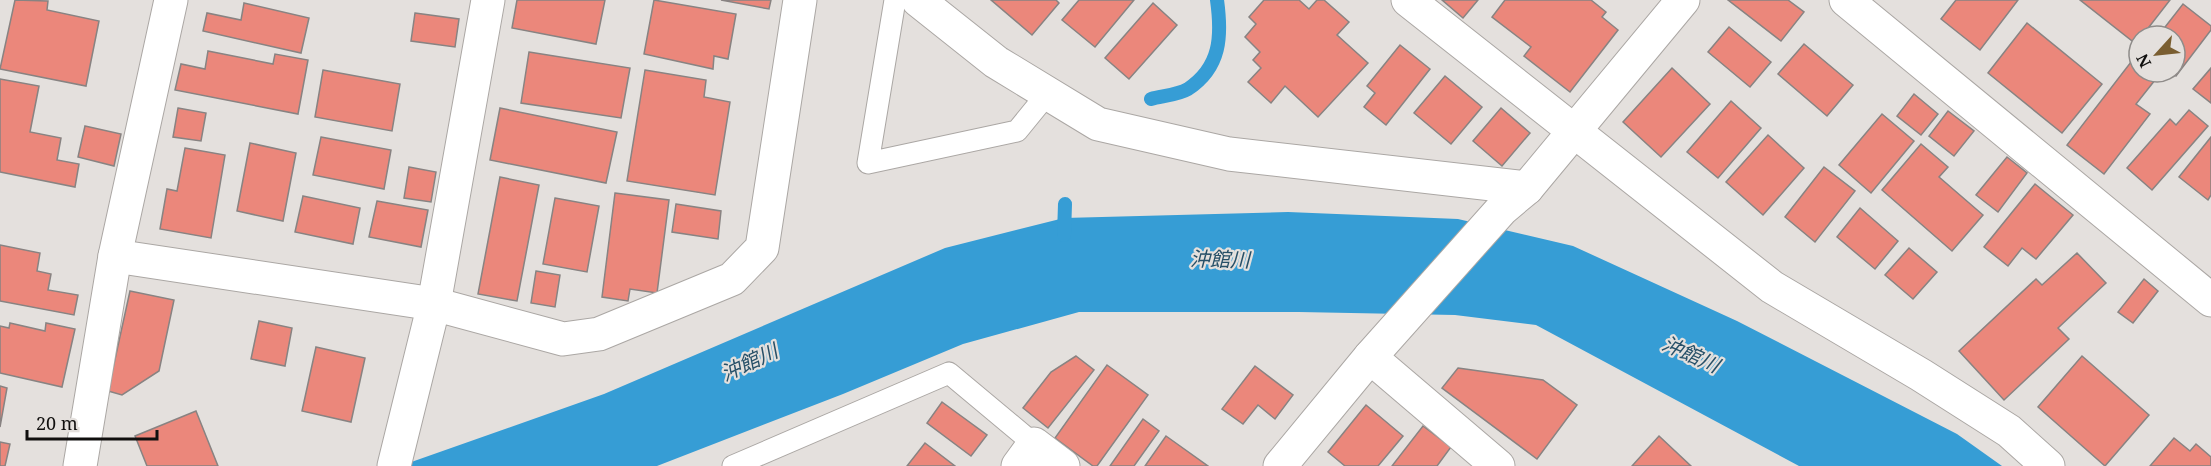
<svg xmlns="http://www.w3.org/2000/svg" width="2211" height="466" font-family="'Noto Serif','Noto Sans JP',serif">
  <rect width="100%" height="100%" fill="#e4e0dd"/>
  <polygon fill="#369dd5" points="1288,212 1458,219 1573,246 1737,321 1957,434 2002,466 1799,466 1536,325 1455,315 1299,312 1079,312 963,344 843,394 657,466 400,466 604,394 945,248 1064,218"/>
  <g fill="none" stroke-linecap="round" stroke-linejoin="round">
    <g stroke="#369dd5" stroke-width="14">
      <path d="M1151 99C1162 96 1178 95 1188 89 1221 67 1222 36 1217 0"/>
      <polyline points="1064,235 1065,204"/>
    </g>
  </g>
  <g fill="#eb877b" stroke="#888382" stroke-width="1.5">
    <polygon points="15,0 48,1 47,10 99,21 86,86 0,69"/>
    <polygon points="517,0 605,0 596,44 512,28"/>
    <polygon points="654,0 736,14 728,59 714,56 713,69 644,54"/>
    <polygon points="721,0 771,0 769,9"/>
    <polygon points="991,0 1056,0 1059,3 1032,35"/>
    <polygon points="1079,0 1134,0 1095,47 1062,20"/>
    <polygon points="1264,0 1299,0 1309,9 1317,0 1324,0 1349,22 1337,35 1368,63 1318,117 1285,86 1271,103 1248,82 1261,68 1253,60 1260,52 1245,37 1256,24 1249,17"/>
    <polygon points="1442,0 1478,0 1463,18"/>
    <polygon points="1505,0 1591,0 1606,12 1602,17 1618,30 1570,92 1524,56 1531,47 1492,17"/>
    <polygon points="1728,0 1788,0 1804,12 1781,41"/>
    <polygon points="1956,0 2018,0 1980,50 1941,19"/>
    <polygon points="2080,0 2170,0 2142,36 2139,36 2136,44"/>
    <polygon points="244,3 309,18 301,53 203,31 207,13 241,20"/>
    <polygon points="1153,3 1177,25 1129,79 1105,58"/>
    <polygon points="2183,4 2211,26 2211,30 2176,76 2170,72 2175,72 2175,36 2158,36"/>
    <polygon points="415,13 459,19 455,47 411,41"/>
    <polygon points="2027,23 2102,84 2062,133 1988,73"/>
    <polygon points="1729,27 1771,62 1750,87 1708,52"/>
    <polygon points="1804,44 1853,85 1827,116 1778,74"/>
    <polygon points="1400,45 1430,69 1386,125 1364,107 1375,93 1367,86"/>
    <polygon points="208,51 273,64 275,54 308,60 298,114 175,90 181,64 205,69"/>
    <polygon points="529,52 630,68 621,118 521,103"/>
    <polygon points="2131,62 2139,68 2139,72 2145,72 2155,80 2136,104 2150,114 2104,174 2067,145"/>
    <polygon points="1672,68 1710,104 1661,157 1623,122"/>
    <polygon points="2211,68 2211,103 2193,89"/>
    <polygon points="323,70 400,84 392,131 315,117"/>
    <polygon points="645,70 706,80 704,97 730,102 715,195 627,181"/>
    <polygon points="1445,76 1482,107 1451,144 1414,113"/>
    <polygon points="0,79 39,86 30,132 61,138 57,160 79,164 75,187 0,172"/>
    <polygon points="1914,94 1938,114 1921,135 1897,116"/>
    <polygon points="1731,101 1761,128 1718,178 1687,152"/>
    <polygon points="178,108 206,113 201,141 173,137"/>
    <polygon points="500,108 617,132 606,183 490,160"/>
    <polygon points="1501,108 1530,133 1502,166 1473,141"/>
    <polygon points="2189,110 2208,126 2152,190 2127,168 2170,119 2176,125"/>
    <polygon points="1948,111 1974,131 1954,156 1929,136"/>
    <polygon points="1882,114 1914,141 1871,193 1839,165"/>
    <polygon points="85,126 121,134 114,166 78,157"/>
    <polygon points="1768,135 1804,168 1763,215 1726,182"/>
    <polygon points="321,137 391,150 384,189 313,175"/>
    <polygon points="2211,137 2211,195 2208,200 2179,177"/>
    <polygon points="250,143 296,153 283,221 237,211"/>
    <polygon points="1921,144 1948,167 1939,177 1983,215 1952,251 1882,190"/>
    <polygon points="185,148 225,155 211,238 160,229 167,189 177,191"/>
    <polygon points="2007,157 2027,173 1998,212 1976,195"/>
    <polygon points="409,167 436,172 431,202 404,198"/>
    <polygon points="1824,167 1855,191 1815,242 1785,217"/>
    <polygon points="500,177 539,185 517,301 478,294"/>
    <polygon points="2035,184 2073,215 2036,259 2022,248 2008,266 1984,247"/>
    <polygon points="615,193 669,200 657,293 630,289 628,301 602,297"/>
    <polygon points="303,196 360,208 353,244 295,232"/>
    <polygon points="555,198 599,206 587,272 543,264"/>
    <polygon points="377,201 428,210 421,247 369,237"/>
    <polygon points="676,204 721,211 718,239 672,232"/>
    <polygon points="1860,208 1898,241 1875,269 1837,237"/>
    <polygon points="0,245 40,253 37,271 51,274 48,290 78,295 74,315 0,301"/>
    <polygon points="1909,248 1937,272 1913,299 1885,275"/>
    <polygon points="2077,253 2106,283 2058,328 2069,339 2004,400 1959,351 2036,279 2042,285"/>
    <polygon points="536,271 560,275 555,307 531,303"/>
    <polygon points="2144,279 2158,291 2133,323 2118,312"/>
    <polygon points="130,291 174,300 159,371 122,395 108,391"/>
    <polygon points="259,321 292,328 285,366 251,359"/>
    <polygon points="10,323 45,331 46,323 75,329 62,387 0,373 0,326 9,328"/>
    <polygon points="316,347 365,358 351,422 302,411"/>
    <polygon points="1076,356 1094,370 1048,428 1023,408 1051,372"/>
    <polygon points="2082,356 2149,415 2105,466 2038,407"/>
    <polygon points="1107,365 1148,395 1097,466 1093,466 1055,438"/>
    <polygon points="1255,366 1293,395 1275,419 1258,405 1243,424 1222,409"/>
    <polygon points="1458,368 1543,380 1577,405 1537,459 1442,388"/>
    <polygon points="0,386 7,388 0,427"/>
    <polygon points="942,402 987,435 971,456 927,423"/>
    <polygon points="1366,405 1403,436 1378,466 1345,466 1328,452"/>
    <polygon points="196,411 218,466 147,466 135,436"/>
    <polygon points="1143,419 1159,431 1134,466 1110,466"/>
    <polygon points="1423,426 1451,447 1437,466 1392,466"/>
    <polygon points="1166,436 1208,466 1145,466"/>
    <polygon points="1659,436 1691,466 1632,466"/>
    <polygon points="2174,438 2190,451 2196,444 2211,457 2211,466 2150,466"/>
    <polygon points="0,442 10,444 5,466 0,466"/>
    <polygon points="925,443 955,466 907,466"/>
  </g>
  <g fill="none" stroke-linecap="round" stroke-linejoin="round">
    <defs>
      <g id="service">
        <polyline points="895,0 868,163 1017,131 1048,93"/>
        <polyline points="733,466 949,373 1034,444"/>
      </g>
      <g id="minor">
        <polyline points="918,0 996,62 1098,124 1229,154 1527,188"/>
        <polyline points="1408,0 1772,287 1921,375 2009,431 2048,466"/>
        <polyline points="1846,0 2211,300"/>
        <polyline points="115,256 434,304 563,339 599,334 732,279 762,248 800,0"/>
        <polyline points="1370,357 1498,466"/>
        <polyline points="80,466 115,256 171,0"/>
        <polyline points="394,466 434,304 488,0"/>
        <polyline points="1018,466 1034,444 1063,466"/>
        <polyline points="1280,466 1370,357 1502,209 1527,188 1683,0"/>
      </g>
    </defs>
    <use href="#service" stroke="#aba7a4" stroke-width="23"/>
    <use href="#minor" stroke="#aba7a4" stroke-width="35"/>
    <use href="#service" stroke="#fff" stroke-width="21"/>
    <use href="#minor" stroke="#fff" stroke-width="33"/>
  </g>
  <g text-anchor="middle" dominant-baseline="central" stroke-width="4.5" stroke-linejoin="round" paint-order="stroke">
    <g font-size="20" font-style="italic" fill="#275068" stroke="#e4e0dd">
      <text transform="translate(1220 259) rotate(1)">沖館川</text>
      <text transform="translate(1691 354) rotate(24)">沖館川</text>
      <text transform="translate(749 362) rotate(-25)">沖館川</text>
    </g>
  </g>
  <g transform="translate(2157 54) rotate(243)"><circle r="28" fill="#e4e0dd" stroke="#8f8c8a" stroke-width="1.5"/>
  <path d="M0-4.5L10 22L0 15L-10 22Z" fill="#7a5e31"/>
  <text y="-9" font-size="16" font-weight="bold" text-anchor="middle" fill="#100f0e">N</text>
  </g>
  <path d="M27 430v9h130v-9" fill="none" stroke="#100f0e" stroke-width="3"/>
  <text x="36" y="430" font-size="18" fill="#100f0e" stroke="#e4e0dd" stroke-width="4.5" paint-order="stroke">20 m</text>
</svg>
